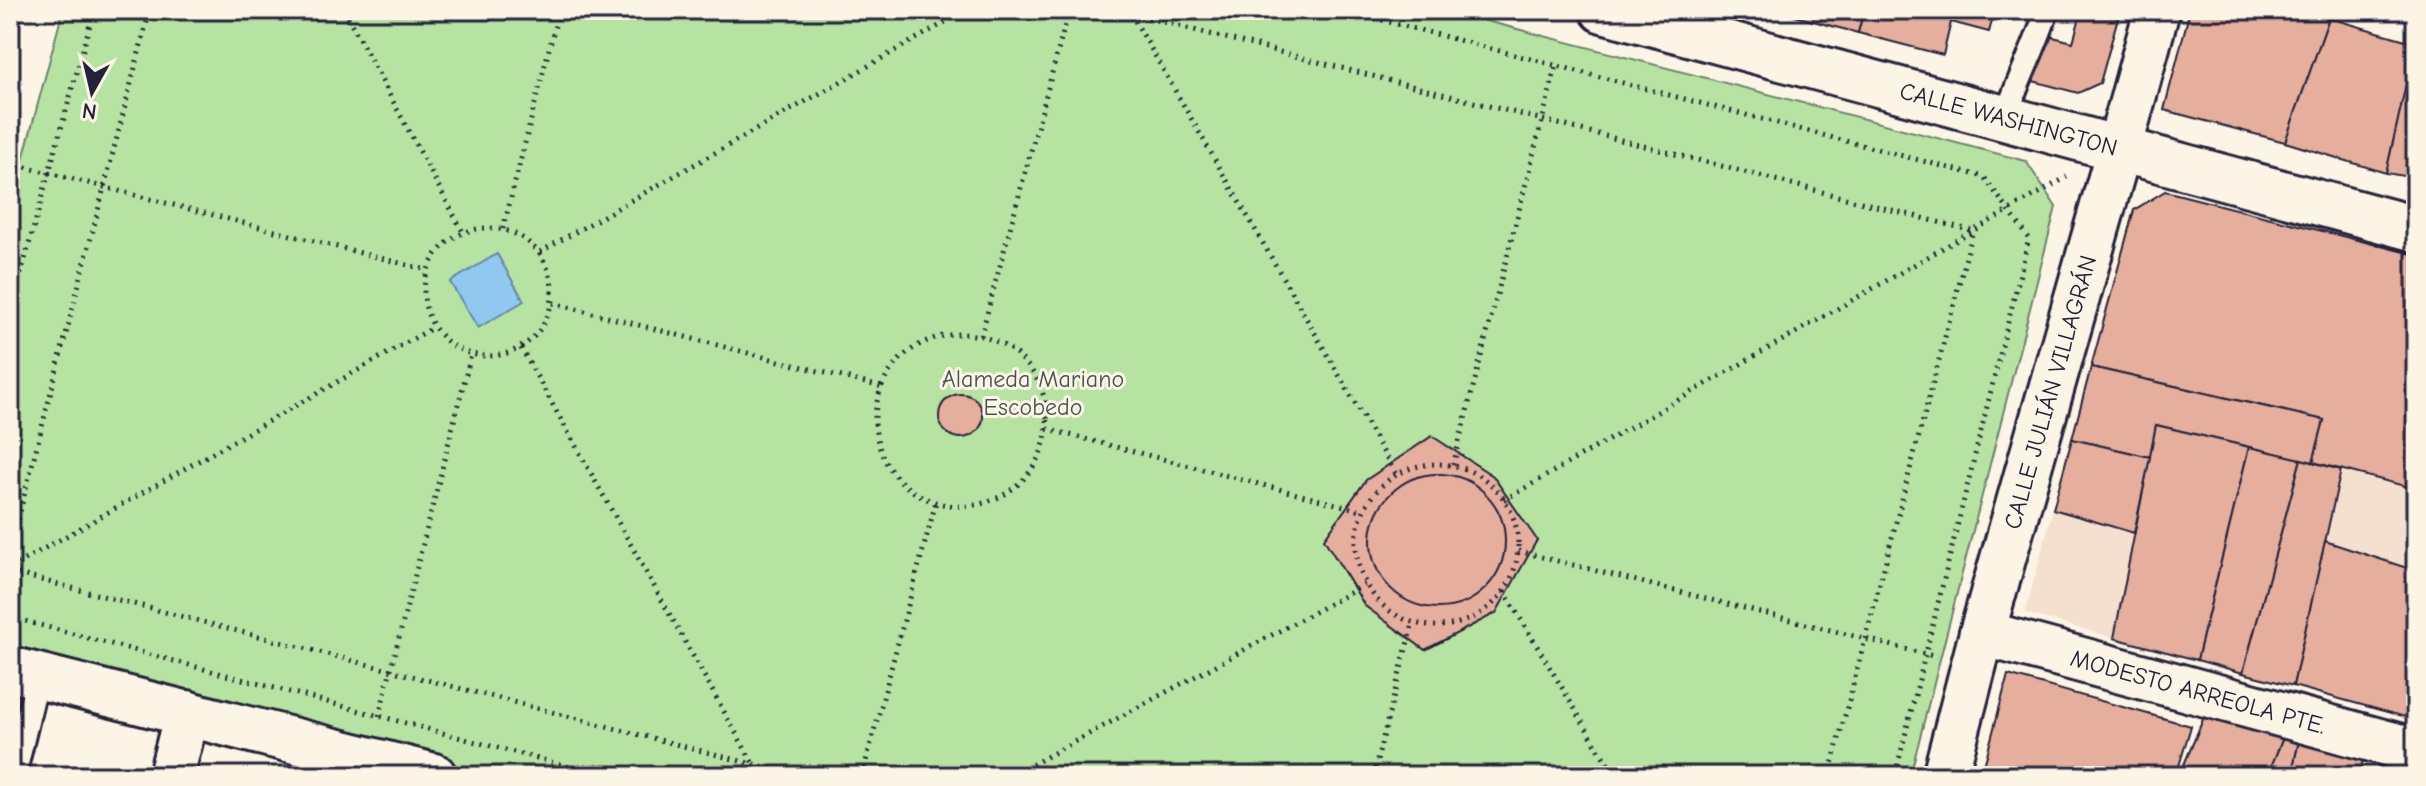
<svg xmlns="http://www.w3.org/2000/svg" width="2426" height="786" font-family="'Comic Neue',sans-serif">
  <rect width="100%" height="100%" fill="#fcf5e5"/>
  <filter id="ink" filterUnits="userSpaceOnUse"><feTurbulence type="fractalNoise" baseFrequency=".0125" numOctaves="2"/><feDisplacementMap in="SourceGraphic" scale="16" xChannelSelector="R" yChannelSelector="G"/><feConvolveMatrix kernelMatrix="1 2 1 2 8 2 1 2 1" color-interpolation-filters="sRGB"/></filter>
  <g filter="url(#ink)">
    <g fill="#f5e0cf">
      <polygon points="2301,459 2416,489 2416,571 2325,541 2293,686 2243,673"/>
      <polygon points="2053,509 2134,533 2114,638 2025,613"/>
      <polygon points="2364,756 2416,760 2416,776 2359,776"/>
    </g>
    <polygon fill="#b6e3a1" stroke="#6c826e" stroke-width="2" points="63,10 1444,10 2026,161 2056,207 1910,776 481,776 10,652 10,208"/>
    <polygon fill="#90c8ef" stroke="#6486a7" stroke-width="2" points="497,254 524,301 478,328 450,282"/>
    <g fill="#e5ae9d" stroke="#22223b" stroke-width="2">
      <polygon points="1772,10 1864,10 1858,33"/>
      <polygon points="1864,10 1995,10 1989,32 1951,22 1943,55 1858,33"/>
      <polygon points="2082,10 2120,10 2100,83 2078,93 2033,81 2045,35 2073,42"/>
      <polygon points="2190,10 2295,10 2329,18 2285,142 2164,110"/>
      <polygon points="2329,18 2416,43 2386,173 2285,142"/>
      <polygon points="2416,40 2416,178 2386,173"/>
      <polygon points="2165,191 2416,255 2416,489 2313,462 2324,420 2091,367 2134,210"/>
      <polygon points="2091,367 2324,420 2313,462 2156,425 2150,457 2072,439"/>
      <circle cx="961" cy="416" r="22"/>
      <polygon points="2156,425 2249,447 2197,660 2114,638"/>
      <polygon points="1432,436 1493,476 1537,540 1496,613 1425,650 1365,606 1324,539 1366,480"/>
      <polygon points="2072,439 2150,457 2134,533 2053,509"/>
      <polygon points="2249,447 2301,459 2243,673 2197,660"/>
      <polygon points="2301,459 2341,470 2293,686 2243,673"/>
      <circle cx="1438" cy="541" r="67"/>
      <polygon points="2325,541 2416,571 2416,720 2293,686"/>
      <polygon points="2008,675 2191,726 2176,776 2027,776 1984,766"/>
      <polygon points="2209,705 2283,738 2268,776 2207,776 2183,767"/>
      <polygon points="2300,736 2364,756 2359,776 2291,776"/>
      <polygon points="2300,736 2291,776 2267,776 2283,738"/>
    </g>
    <g fill="none" stroke-linecap="round" stroke-linejoin="round">
      <defs>
        <g id="service">
          <path d="M2006 117C2017 80 2036 47 2047 10"/>
          <polyline points="14,776 38,676"/>
        </g>
        <g id="minor">
          <polyline points="2120,146 2157,10"/>
          <path id="s1" d="M1982 633 2416 751"/>
          <polyline points="171,776 187,713"/>
        </g>
        <g id="tertiary">
          <path id="s2" d="M1945 776 1982 633 2120 146"/>
        </g>
        <g id="secondary">
          <path id="s3" d="M1603 10 2416 229"/>
          <polyline points="10,669 434,776"/>
        </g>
      </defs>
      <use href="#service" stroke="#22223b" stroke-width="28"/>
      <use href="#minor" stroke="#22223b" stroke-width="50"/>
      <use href="#tertiary" stroke="#22223b" stroke-width="50"/>
      <use href="#secondary" stroke="#22223b" stroke-width="50"/>
      <g stroke="#22223b" stroke-width="5" stroke-dasharray="2 6" stroke-linecap="butt">
        <polyline points="344,10 463,232"/>
        <polyline points="1117,10 1973,231 1829,776"/>
        <polyline points="1343,10 1984,177 2029,238 1895,776"/>
        <polyline points="1551,10 1564,13"/>
        <polyline points="1131,14 1396,474"/>
        <polyline points="10,163 427,270"/>
        <circle cx="488" cy="292" r="64"/>
        <polyline points="503,229 559,10"/>
        <polyline points="540,252 967,10"/>
        <polyline points="553,303 881,387"/>
        <polyline points="10,313 94,10"/>
        <circle cx="961" cy="420" r="86"/>
        <polyline points="981,336 1069,10"/>
        <polyline points="521,348 760,776"/>
        <polyline points="1047,429 1363,511"/>
        <circle cx="1437" cy="545" r="81"/>
        <polyline points="1453,465 1556,67"/>
        <polyline points="1504,500 2067,177"/>
        <polyline points="10,550 150,10"/>
        <polyline points="1518,551 1937,657"/>
        <polyline points="10,568 434,327"/>
        <polyline points="10,572 799,776"/>
        <polyline points="1504,591 1615,776"/>
        <polyline points="10,617 603,776"/>
        <polyline points="379,716 471,355"/>
        <polyline points="862,776 936,502"/>
        <polyline points="1011,776 1366,584"/>
        <polyline points="1373,776 1413,622"/>
      </g>
      <use href="#service" stroke="#fcf5e5" stroke-width="22"/>
      <use href="#minor" stroke="#fcf5e5" stroke-width="44"/>
      <use href="#tertiary" stroke="#fcf5e5" stroke-width="44"/>
      <use href="#secondary" stroke="#fcf5e5" stroke-width="44"/>
    </g>
  </g>
  <g text-anchor="middle" dominant-baseline="central" stroke-width="6" stroke-linejoin="round" paint-order="stroke">
    <g font-size="24" fill="#22223b" stroke="#fcf5e5">
      <text stroke="none"><textPath href="#s3" startOffset="420">CALLE WASHINGTON</textPath></text>
      <text stroke="none"><textPath href="#s2" startOffset="398">CALLE JULIÁN VILLAGRÁN</textPath></text>
      <text stroke="none"><textPath href="#s1" startOffset="224">MODESTO ARREOLA PTE.</textPath></text>
    </g>
    <g font-size="24" fill="#475254" stroke="#fcf5e5">
      <text x="1033" y="379">Alameda Mariano<tspan x="1033" dy="28">Escobedo</tspan></text>
    </g>
  </g>
  <rect width="2426" height="786" fill="none" stroke="#fcf5e5" stroke-width="40"/>
  <rect x="20" y="20" width="2386" height="746" fill="none" stroke="#22223b" stroke-width="3" filter="url(#ink)"/>
  <g transform="translate(92 92) rotate(188)" stroke="#fcf5e5" stroke-width="6" paint-order="stroke">
  <path d="M0-6L14 30L0 20L-14 30Z" fill="#22223b"/>
  <text y="-12" font-size="22" font-weight="bold" text-anchor="middle" fill="#22223b">N</text>
  </g>
</svg>
